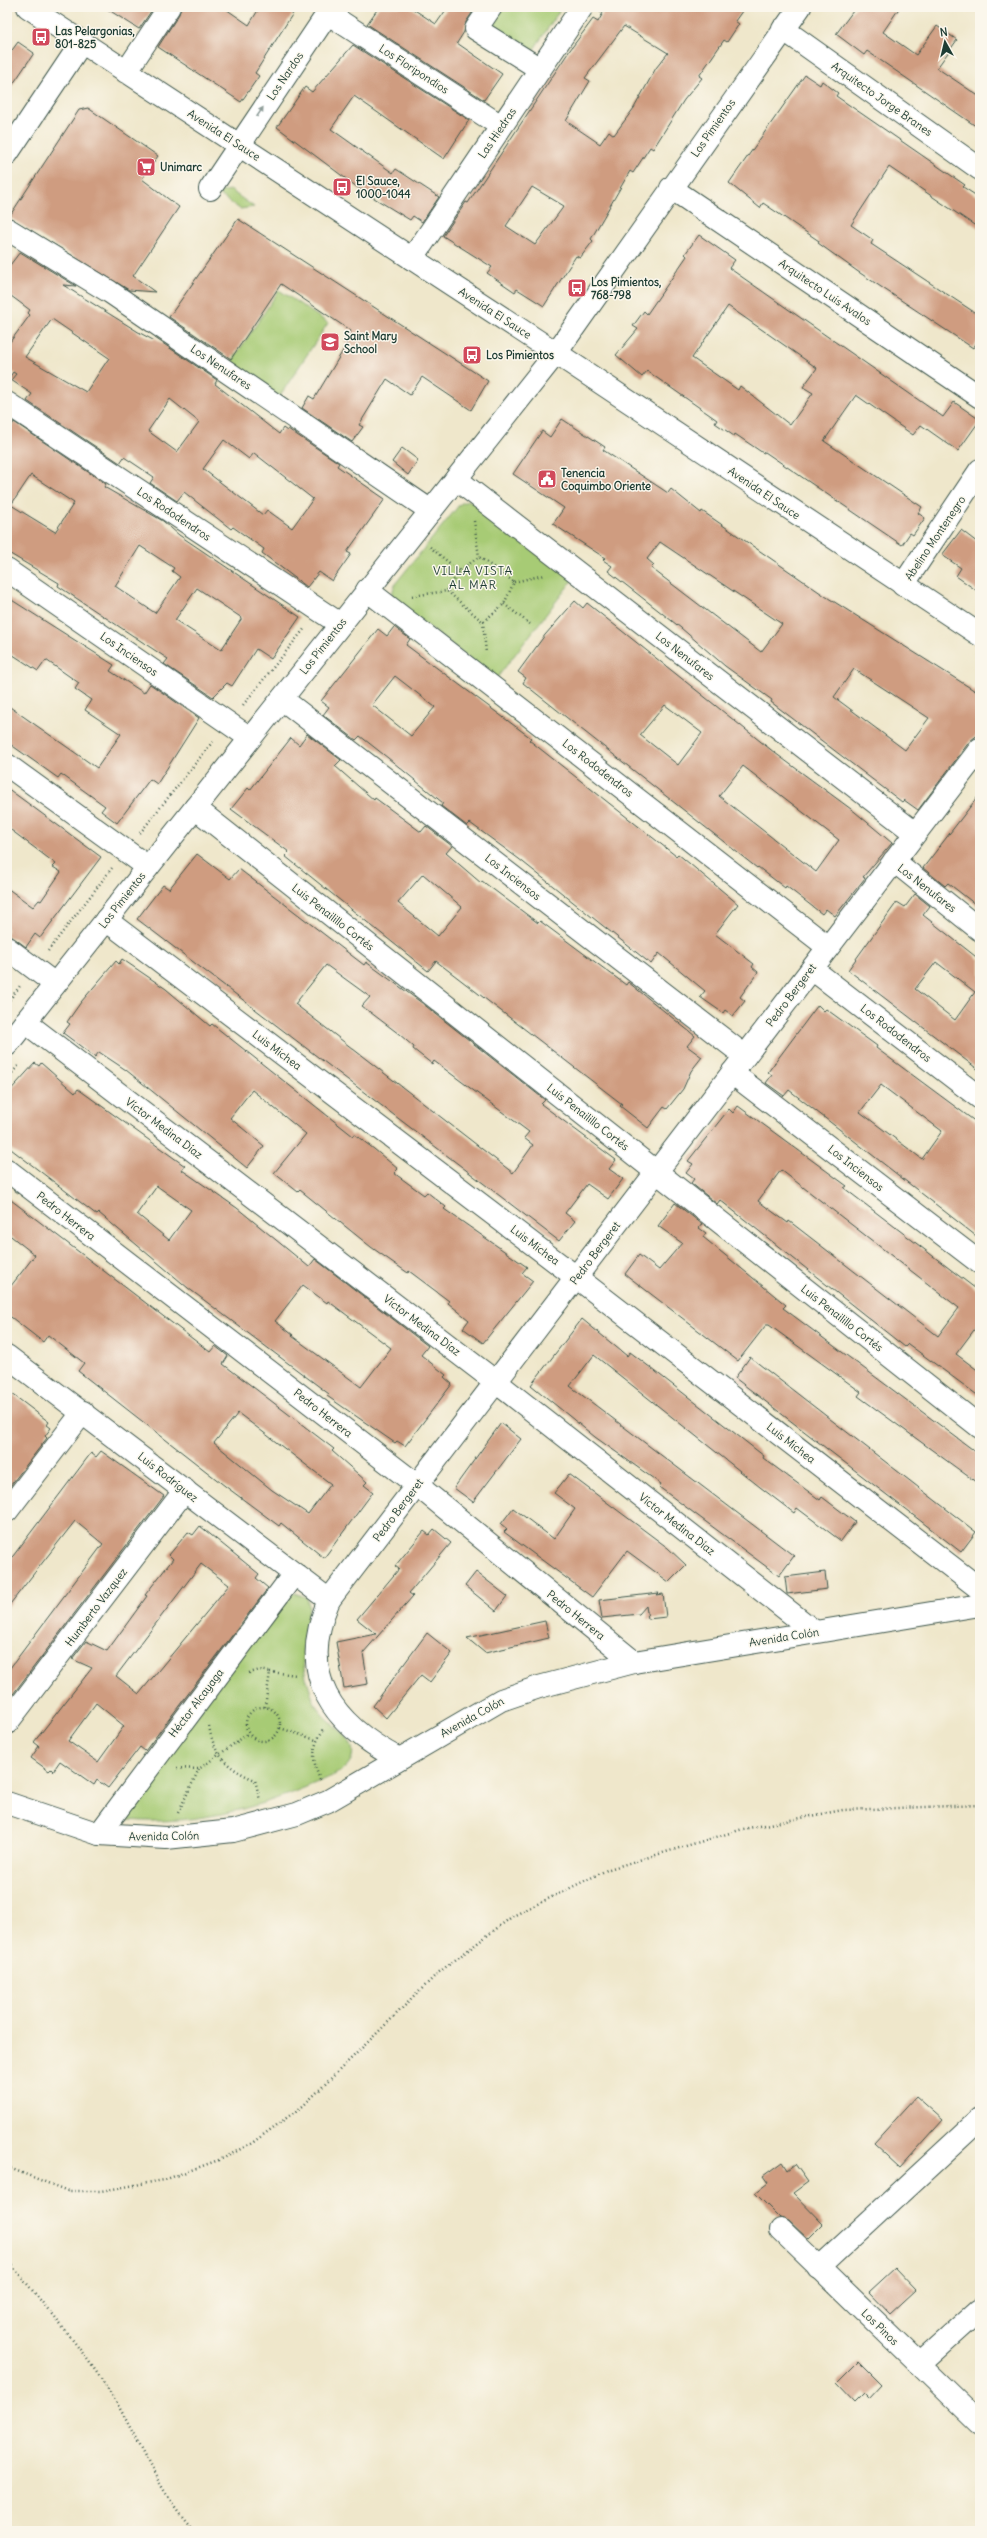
<svg xmlns="http://www.w3.org/2000/svg" width="987" height="2538" font-family="Delius,sans-serif">
  <rect width="100%" height="100%" fill="#fbf7ec"/>
  <filter id="ink" filterUnits="userSpaceOnUse"><feTurbulence type="fractalNoise" baseFrequency=".025" numOctaves="2"/><feDisplacementMap in="SourceGraphic" scale="8" xChannelSelector="R" yChannelSelector="G"/><feConvolveMatrix kernelMatrix="1 2 1 2 8 2 1 2 1" color-interpolation-filters="sRGB"/></filter>
  <filter id="wash" filterUnits="userSpaceOnUse"><feTurbulence type="fractalNoise" baseFrequency=".012" numOctaves="4" result="noise"/><feDisplacementMap in="SourceGraphic" scale="16" xChannelSelector="R" yChannelSelector="G"/><feGaussianBlur stdDeviation="0.9" result="paint"/><feColorMatrix in="noise" values="0 0 0 0 0 0 0 0 0 0 0 0 0 0 0 0 0 1.4 0 .05"/><feComposite in="paint" operator="in"/></filter>
  <g filter="url(#wash)">
    <rect width="100%" height="100%" fill="#efe7cb"/>
    <g fill="#a7cb74" stroke="#638454">
      <polygon points="498,7 562,7 530,55 485,30"/>
      <polygon points="230,190 254,207 240,209 217,193"/>
      <polygon points="279,290 328,323 279,397 230,364"/>
      <polygon points="469,500 575,577 496,679 396,602 392,594 395,584 460,504"/>
      <path d="M296 1593 307 1598C312 1613 304 1624 303 1639 301 1656 304 1674 310 1690 312 1698 317 1708 322 1714 332 1726 357 1739 352 1757 348 1772 325 1779 313 1784 252 1811 185 1827 118 1819L287 1595Z"/>
    </g>
    <g id="blocks">
      <g fill="#cf9c80" fill-rule="evenodd">
        <polygon points="104,7 154,7 139,29"/>
        <polygon points="181,7 223,7 249,25 260,7 297,7 255,73 259,76 241,102 158,47 179,14"/>
        <polygon points="379,7 410,7 436,24 448,7 476,7 466,22 464,32 457,43 502,74 484,100 367,24"/>
        <path d="M594 7H745L735 21 739 24 727 42 724 40 699 76 702 78 684 100 653 149 650 147 633 173 630 171 591 239 593 241 580 258 576 256 544 306 517 289 515 292 487 273 492 267 443 236 466 202 468 203 570 50 593 19 598 22 603 13ZM624 26 668 53 656 68 634 108 614 135 609 131 600 144 566 121 590 81 585 78ZM532 187 564 206 535 245 506 226Z"/>
        <polygon points="856,7 900,7 883,32 916,55 937,26 957,40 937,68 980,97 980,129 867,51 864,55 836,34"/>
        <polygon points="18,42 34,53 7,93 7,57"/>
        <polygon points="353,45 469,120 444,159 354,96 331,129 393,173 396,169 439,197 422,222 413,216 410,220 361,190 277,127 305,87 312,92"/>
        <polygon points="805,75 820,85 822,81 838,93 836,96 965,185 963,187 980,198 980,229 889,167 851,225 873,240 871,244 980,316 980,338 973,348 857,271 818,243 819,241 763,203 760,208 729,183"/>
        <polygon points="88,108 158,156 142,179 179,207 133,276 155,292 129,290 9,217 79,110"/>
        <polygon points="238,219 488,381 471,410 422,377 410,395 387,379 359,425 363,427 352,442 302,408 309,396 314,399 347,344 344,341 351,331 281,284 231,359 169,317"/>
        <path d="M699 235 735 260 729 268 943 417 954 402 980 420 958 451 921 425 913 435 856 395 824 441 922 507 918 513 925 518 913 535 910 533 902 545 765 452 763 453 735 434 734 436 715 423 717 420 647 371 642 377 616 355 638 329 633 326 644 311 647 314 687 256 685 254ZM728 306 817 368 803 387 813 393 790 425 740 386 738 390 692 358Z"/>
        <path d="M20 252 76 286 63 285 140 333 153 340 155 338 217 380 215 384 279 434 283 428 287 431 288 429 339 463 337 466 385 499 347 552 351 554 332 581 319 572 307 587 262 553 264 549 233 527 231 529 184 492 177 501 150 483 154 477 124 457 120 463 27 401 32 394 11 380 16 374 13 372 7 381V346L30 315 28 313 30 310 7 293V269ZM52 319 109 358 86 392 25 357ZM170 399 199 422 177 452 148 431ZM224 440 249 459 254 453 313 499 292 528 267 510 263 515 203 469Z"/>
        <path d="M562 419 605 447 603 450 668 493 671 489 701 513 702 511 825 596 980 694V733L970 741 918 810 904 800 902 802 771 702 772 700 725 666 681 628 608 571 612 566 603 560 605 558 553 524 564 508 513 474 542 431 550 437ZM660 542 782 624 761 652 651 568 654 565 647 559ZM854 669 929 718 905 750 834 697Z"/>
        <path d="M14 422 106 484 104 487 163 521 179 535 300 617 271 659 256 649 232 686 227 683 213 697 164 664 168 659 58 586 59 583 7 552V433ZM31 475 74 503 55 532 11 505ZM140 546 174 568 172 571 180 577 155 613 115 586ZM197 588 242 618 221 650 175 620Z"/>
        <polygon points="402,448 418,460 408,475 392,462"/>
        <polygon points="961,530 978,543 980,540 980,593 956,576 961,568 942,555"/>
        <polygon points="7,597 114,665 110,671 144,693 150,684 199,718 157,784 150,779 117,823 101,811 105,806 61,774 58,778 7,742 7,705 97,768 121,734 85,710 91,700 75,689 79,683 46,660 38,671 7,651"/>
        <path d="M575 601 583 608 587 603 775 753 855 812 892 843 863 877 865 878 835 916 826 909 822 914 786 886 785 888 758 867 757 868 523 683 526 678 518 672 545 635ZM665 705 702 733 678 765 640 735ZM743 766 839 840 816 872 719 796Z"/>
        <path d="M394 627 410 639 406 645 531 738 529 740 676 856 678 854 738 904 715 934 754 964 752 967 758 972 740 997 745 1001 733 1016 725 1010 723 1013 700 997 705 991 659 953 651 964 519 859 470 823 467 826 441 806 443 803 388 758 360 736 356 740 323 715 329 707 321 701 378 629 387 636ZM395 676 435 707 411 736 372 705Z"/>
        <path d="M307 734 341 760 335 766 374 800 375 798 421 832 426 826 452 846 446 853 481 883 482 881 538 923 540 921 626 985 628 982 695 1036 687 1046 702 1057 691 1071 683 1089 667 1109 664 1107 648 1128 620 1106 622 1104 436 961 428 971 285 856 289 852 231 809 248 788 250 790 291 738 299 745ZM423 874 462 907 438 936 398 903Z"/>
        <polygon points="7,788 101,857 40,938 35,934 26,947 14,938 7,936 7,888 33,907 39,900 41,901 61,872 53,867 56,864 7,827"/>
        <polygon points="980,794 980,908 948,883 945,886 923,868"/>
        <path d="M197 854 230 879 239 869 364 965 366 962 422 1003 545 1100 541 1104 616 1160 609 1169 623 1179 608 1199 587 1184 565 1213 575 1221 559 1241 137 919 163 885 169 889ZM326 965 370 997 362 1006 399 1034 414 1047 413 1049 432 1064 434 1061 529 1132 524 1138 533 1145 513 1173 295 1004Z"/>
        <path d="M915 894 930 906 923 915 980 960V1071L848 970 897 902 905 907ZM936 962 975 992 955 1020 915 989Z"/>
        <polygon points="122,959 166,989 210,1026 212,1024 353,1136 354,1134 374,1149 398,1169 394,1173 424,1195 427,1192 446,1207 444,1209 527,1267 522,1273 533,1281 483,1343 463,1328 469,1320 448,1303 449,1301 409,1271 408,1273 371,1247 300,1190 298,1192 274,1173 306,1134 252,1090 230,1118 264,1146 247,1168 126,1070 99,1052 95,1057 63,1033 70,1024 67,1022 81,1002 116,961 119,964"/>
        <path d="M818 1005 824 1011 826 1009 877 1046 876 1048 980 1125V1239L789 1090 784 1096 766 1083 772 1075 768 1072ZM881 1085 942 1131 922 1159 860 1112Z"/>
        <path d="M35 1063 39 1066 41 1063 75 1093 78 1089 185 1166 182 1170 237 1208 309 1267 315 1259 428 1346 421 1355 446 1375 444 1377 452 1384 405 1446 397 1441 395 1443 327 1396 329 1394 188 1288 99 1213 97 1215 7 1146V1094ZM157 1186 191 1210 169 1240 137 1214ZM303 1285 327 1303 328 1301 391 1348 361 1387 292 1336 293 1335 275 1321Z"/>
        <path d="M738 1106 847 1186 844 1188 980 1292V1322L956 1354 980 1372V1397L908 1344 905 1347 720 1200 717 1204 691 1183 694 1179 686 1173 693 1164 688 1161 729 1109 733 1113ZM781 1170 959 1308 938 1336 789 1221 788 1223 758 1201Z"/>
        <path d="M7 1197 210 1352 215 1346 228 1356 223 1364 334 1449 332 1451 367 1482 364 1485 373 1492 324 1558 281 1523 279 1526 225 1486 78 1371 84 1363 48 1335 43 1342 7 1314V1291L35 1255 7 1233ZM238 1413 331 1484 308 1514 272 1490 214 1443Z"/>
        <polygon points="675,1203 702,1224 699,1228 706,1233 703,1237 786,1305 783,1308 980,1455 980,1485 858,1396 861,1392 769,1325 766,1325 738,1361 625,1274 639,1255 659,1270 682,1243 658,1226"/>
        <polygon points="582,1319 627,1356 630,1352 660,1375 764,1456 763,1458 820,1500 822,1497 855,1522 841,1541 797,1508 794,1513 760,1487 594,1355 570,1386 794,1556 779,1576 702,1519 659,1487 661,1484 595,1437 531,1385"/>
        <polygon points="750,1357 976,1532 961,1552 735,1378"/>
        <polygon points="7,1390 49,1422 47,1425 51,1428 45,1436 47,1438 7,1490"/>
        <polygon points="501,1423 521,1439 473,1502 454,1488"/>
        <polygon points="101,1451 164,1496 7,1702 7,1672 103,1544 75,1521 7,1608 7,1564 91,1453 96,1457"/>
        <polygon points="569,1474 668,1548 686,1565 669,1582 627,1551 592,1597 504,1532 507,1529 501,1524 513,1508 554,1539 575,1509 554,1493"/>
        <path d="M200 1526 259 1574 256 1578 268 1588 145 1751 140 1747 108 1788 97 1780 94 1785 60 1761 53 1771 51 1769 49 1771 31 1758 39 1746 34 1742 92 1668 72 1659 86 1641 107 1651 147 1596 145 1595 173 1559 169 1555 188 1532 193 1535ZM201 1564 229 1585 139 1694 116 1676ZM96 1703 124 1726 98 1762 68 1741Z"/>
        <polygon points="434,1529 451,1543 409,1593 413,1596 363,1653 368,1684 344,1688 336,1642 376,1634 357,1619 399,1569 395,1566 424,1531 429,1535"/>
        <polygon points="476,1572 507,1596 496,1611 465,1586"/>
        <polygon points="825,1572 827,1589 787,1594 785,1577"/>
        <polygon points="659,1593 657,1595 663,1594 666,1617 648,1619 646,1606 639,1614 602,1618 599,1600"/>
        <polygon points="545,1621 549,1638 485,1653 467,1638"/>
        <polygon points="427,1633 452,1653 430,1682 421,1675 386,1718 373,1706"/>
        <polygon points="916,2096 943,2120 900,2168 873,2143"/>
        <polygon points="782,2162 787,2170 795,2164 808,2182 793,2193 823,2224 808,2239 789,2221 780,2218 755,2193 768,2183 763,2176"/>
        <polygon points="895,2268 916,2290 890,2314 869,2292"/>
        <polygon points="858,2362 881,2385 869,2398 864,2393 855,2402 837,2383"/>
      </g>
    </g>
  </g>
  <g filter="url(#ink)">
    <use href="#blocks" fill-opacity="0" stroke="#3e564b" stroke-width="1"/>
    <g fill="none" stroke-linecap="round" stroke-linejoin="round">
      <defs>
        <g id="minor">
          <polyline points="491,7 476,29 540,69"/>
          <polyline points="327,13 501,126"/>
          <polyline points="783,29 980,169"/>
          <polyline points="126,72 169,7"/>
          <polyline points="7,154 82,42"/>
          <polyline points="671,188 980,397"/>
          <polyline points="210,189 332,7"/>
          <polyline points="7,229 110,292 431,511"/>
          <polyline points="412,259 582,7"/>
          <polyline points="7,403 340,624"/>
          <polyline points="456,479 915,833"/>
          <polyline points="7,570 250,738"/>
          <polyline points="903,585 980,470"/>
          <polyline points="367,590 828,947"/>
          <polyline points="282,699 745,1056"/>
          <polyline points="7,765 148,867"/>
          <polyline points="195,808 980,1427"/>
          <polyline points="894,861 980,930"/>
          <polyline points="106,920 576,1277 980,1589"/>
          <polyline points="7,948 55,984"/>
          <polyline points="812,969 980,1098"/>
          <polyline points="25,1022 496,1382 815,1632"/>
          <polyline points="7,1045 556,353 980,635"/>
          <polyline points="732,1073 980,1263"/>
          <polyline points="7,1170 417,1485 634,1662"/>
          <polyline points="7,1356 329,1600"/>
          <polyline points="7,1511 83,1412"/>
          <polyline points="7,1723 185,1490"/>
          <path d="M399 1759C332 1724 296 1676 329 1600L980 749"/>
          <polyline points="7,1803 99,1834 166,1838 233,1831 297,1814 328,1801 501,1700 539,1687 634,1662 980,1605"/>
          <polyline points="99,1834 294,1574"/>
          <polyline points="781,2230 980,2423"/>
          <polyline points="819,2268 980,2119"/>
          <polyline points="919,2364 980,2309"/>
        </g>
        <polyline id="major" points="28,7 556,353 800,7"/>
      </defs>
      <use href="#minor" stroke="#3e564b" stroke-width="24"/>
      <use href="#major" stroke="#3e564b" stroke-width="24"/>
      <g stroke="#3e564b" stroke-width="2.5" stroke-dasharray="1 3" stroke-linecap="butt">
        <polyline points="474,521 479,557"/>
        <polyline points="430,547 459,571"/>
        <polyline points="514,582 544,575"/>
        <polyline points="412,596 447,591 459,571 479,557 514,582 504,604 483,622 447,591"/>
        <polyline points="504,604 530,624"/>
        <polyline points="483,622 486,653"/>
        <polyline points="243,705 305,628"/>
        <polyline points="140,833 214,740"/>
        <polyline points="48,951 112,868"/>
        <polyline points="7,1003 20,986"/>
        <polyline points="7,1079 18,1066"/>
        <polyline points="270,1672 297,1675"/>
        <polyline points="249,1673 260,1670 270,1672 265,1707"/>
        <circle cx="263" cy="1724" r="17"/>
        <path d="M209 1726C214 1756 227 1768 255 1780L260 1800"/>
        <polyline points="280,1728 316,1740"/>
        <polyline points="177,1768 199,1769 249,1733"/>
        <path d="M320 1780C312 1760 311 1747 324 1729"/>
        <polyline points="178,1813 199,1769"/>
        <polyline points="7,2167 68,2191 101,2191 164,2180 224,2158 252,2143 303,2106 438,1973 513,1916 609,1869 743,1829 843,1810 980,1805"/>
        <path d="M7 2259C41 2302 78 2343 108 2389 138 2435 156 2491 195 2531"/>
        <polyline points="184,2531 188,2524"/>
      </g>
      <use href="#minor" stroke="#fff" stroke-width="22"/>
      <use href="#major" stroke="#fff" stroke-width="22"/>
    </g>
    <defs><path id="oneway-solid" d="M-6-.8H1V-3.2L6.5 0L1 3.2V.8H-6Z"/></defs>
    <use fill="#8f9e9a" href="#oneway-solid" transform="translate(260 112) rotate(-56)"/>
  </g>
  <defs>
    <symbol id="bus-square" viewBox="-11 -11 22 22"><rect x="-9" y="-9" width="18" height="18" rx="4" fill="#d1495b" stroke="#fbf7ec"/><path d="M-5-6H5V4H4V6H2V4H-2V6H-4V4H-5ZM-3.5-4V0h7V-4ZM-3.5 1.2v1.5H-2V1.2ZM2 1.2v1.5H3.5V1.2Z" fill="#fff"/></symbol>
    <symbol id="supermarket-square" viewBox="-11 -11 22 22"><rect x="-9" y="-9" width="18" height="18" rx="4" fill="#d1495b" stroke="#fbf7ec"/><path d="M-6-5.5h2.5l.6 2H6L4.5 2H-2.5L-4.4-4H-6ZM-1.5 3.2a1.3 1.3 0 1 0 .1 0ZM3 3.2a1.3 1.3 0 1 0 .1 0Z" fill="#fff"/></symbol>
    <symbol id="school-square" viewBox="-11 -11 22 22"><rect x="-9" y="-9" width="18" height="18" rx="4" fill="#d1495b" stroke="#fbf7ec"/><path d="M0-5L7-2L0 1L-7-2ZM-4 1L0 2.5L4 1V4Q0 6-4 4Z" fill="#fff"/></symbol>
    <symbol id="civic-square" viewBox="-11 -11 22 22"><rect x="-9" y="-9" width="18" height="18" rx="4" fill="#d1495b" stroke="#fbf7ec"/><path d="M-.6-6.5H3V-4.5H.6V-3L4-1V1h2V6H-6V1h2V-1L-.6-3ZM-1.2 2.5V6h2.4V2.5Z" fill="#fff"/></symbol>
  </defs>
  <g fill-rule="evenodd">
    <use href="#bus-square" x="30" y="26" width="22" height="22"/>
    <use href="#supermarket-square" x="135" y="156" width="22" height="22"/>
    <use href="#bus-square" x="331" y="176" width="22" height="22"/>
    <use href="#bus-square" x="566" y="277" width="22" height="22"/>
    <use href="#school-square" x="319" y="331" width="22" height="22"/>
    <use href="#bus-square" x="461" y="344" width="22" height="22"/>
    <use href="#civic-square" x="536" y="468" width="22" height="22"/>
  </g>
  <g text-anchor="middle" dominant-baseline="central" stroke-width="3" stroke-linejoin="round" paint-order="stroke">
    <g font-size="11" font-weight="bold" fill="#1f3d34" stroke="#fbf7ec" text-anchor="start">
      <text x="55" y="31">Las Pelargonias,<tspan x="55" dy="13">801-825</tspan></text>
      <text x="160" y="167">Unimarc</text>
      <text x="356" y="181">El Sauce,<tspan x="356" dy="13">1000-1044</tspan></text>
      <text x="591" y="282">Los Pimientos,<tspan x="591" dy="13">768-798</tspan></text>
      <text x="344" y="336">Saint Mary<tspan x="344" dy="13">School</tspan></text>
      <text x="486" y="355">Los Pimientos</text>
      <text x="561" y="473">Tenencia<tspan x="561" dy="13">Coquimbo Oriente</tspan></text>
    </g>
    <g font-size="11" fill="#1f3d34" stroke="#fbf7ec">
      <text transform="translate(414 69) rotate(33)">Los Floripondios</text>
      <text transform="translate(285 76) rotate(-56)">Los Nardos</text>
      <text transform="translate(882 99) rotate(35)">Arquitecto Jorge Branes</text>
      <text transform="translate(713 128) rotate(-55)">Los Pimientos</text>
      <text transform="translate(497 133) rotate(-56)">Las Hiedras</text>
      <text transform="translate(224 135) rotate(33)">Avenida El Sauce</text>
      <text transform="translate(825 292) rotate(34)">Arquitecto Luis Avalos</text>
      <text transform="translate(495 313) rotate(33)">Avenida El Sauce</text>
      <text transform="translate(221 367) rotate(34)">Los Nenufares</text>
      <text transform="translate(764 493) rotate(34)">Avenida El Sauce</text>
      <text transform="translate(174 514) rotate(34)">Los Rododendros</text>
      <text transform="translate(935 538) rotate(-56)">Abelino Montenegro</text>
      <text transform="translate(323 646) rotate(-52)">Los Pimientos</text>
      <text transform="translate(129 654) rotate(35)">Los Inciensos</text>
      <text transform="translate(685 656) rotate(38)">Los Nenufares</text>
      <text transform="translate(598 768) rotate(38)">Los Rododendros</text>
      <text transform="translate(513 877) rotate(38)">Los Inciensos</text>
      <text transform="translate(927 888) rotate(38)">Los Nenufares</text>
      <text transform="translate(122 900) rotate(-52)">Los Pimientos</text>
      <text transform="translate(333 917) rotate(38)">Luis Penailillo Cortés</text>
      <text transform="translate(791 995) rotate(-53)">Pedro Bergeret</text>
      <text transform="translate(896 1033) rotate(38)">Los Rododendros</text>
      <text transform="translate(277 1050) rotate(37)">Luis Michea</text>
      <text transform="translate(588 1117) rotate(38)">Luis Penailillo Cortés</text>
      <text transform="translate(164 1128) rotate(37)">Víctor Medina Díaz</text>
      <text transform="translate(856 1168) rotate(38)">Los Inciensos</text>
      <text transform="translate(66 1216) rotate(38)">Pedro Herrera</text>
      <text transform="translate(535 1245) rotate(37)">Luis Michea</text>
      <text transform="translate(595 1253) rotate(-53)">Pedro Bergeret</text>
      <text transform="translate(842 1318) rotate(38)">Luis Penailillo Cortés</text>
      <text transform="translate(422 1325) rotate(37)">Víctor Medina Díaz</text>
      <text transform="translate(323 1413) rotate(38)">Pedro Herrera</text>
      <text transform="translate(791 1443) rotate(38)">Luis Michea</text>
      <text transform="translate(168 1477) rotate(38)">Luis Rodríguez</text>
      <text transform="translate(398 1510) rotate(-53)">Pedro Bergeret</text>
      <text transform="translate(677 1524) rotate(38)">Víctor Medina Díaz</text>
      <text transform="translate(96 1607) rotate(-53)">Humberto Vazquez</text>
      <text transform="translate(576 1615) rotate(39)">Pedro Herrera</text>
      <text transform="translate(784 1637) rotate(-9)">Avenida Colón</text>
      <text transform="translate(196 1703) rotate(-53)">Héctor Alcayaga</text>
      <text transform="translate(472 1717) rotate(-29)">Avenida Colón</text>
      <text transform="translate(164 1836) rotate(-1)">Avenida Colón</text>
      <text transform="translate(880 2327) rotate(44)">Los Pinos</text>
    </g>
    <g font-size="12" letter-spacing="1" fill="#1f3d34" stroke="#fbf7ec">
      <text x="473" y="570">VILLA VISTA<tspan x="473" dy="14">AL MAR</tspan></text>
    </g>
  </g>
  <rect width="987" height="2538" fill="none" stroke="#fbf7ec" stroke-width="24"/>
  <g transform="translate(945 42) rotate(352)" stroke="#fbf7ec" stroke-width="3" paint-order="stroke">
  <path d="M0-3L7 15L0 10L-7 15Z" fill="#1f3d34"/>
  <text y="-6" font-size="11" font-weight="bold" text-anchor="middle" fill="#1f3d34">N</text>
  </g>
</svg>
